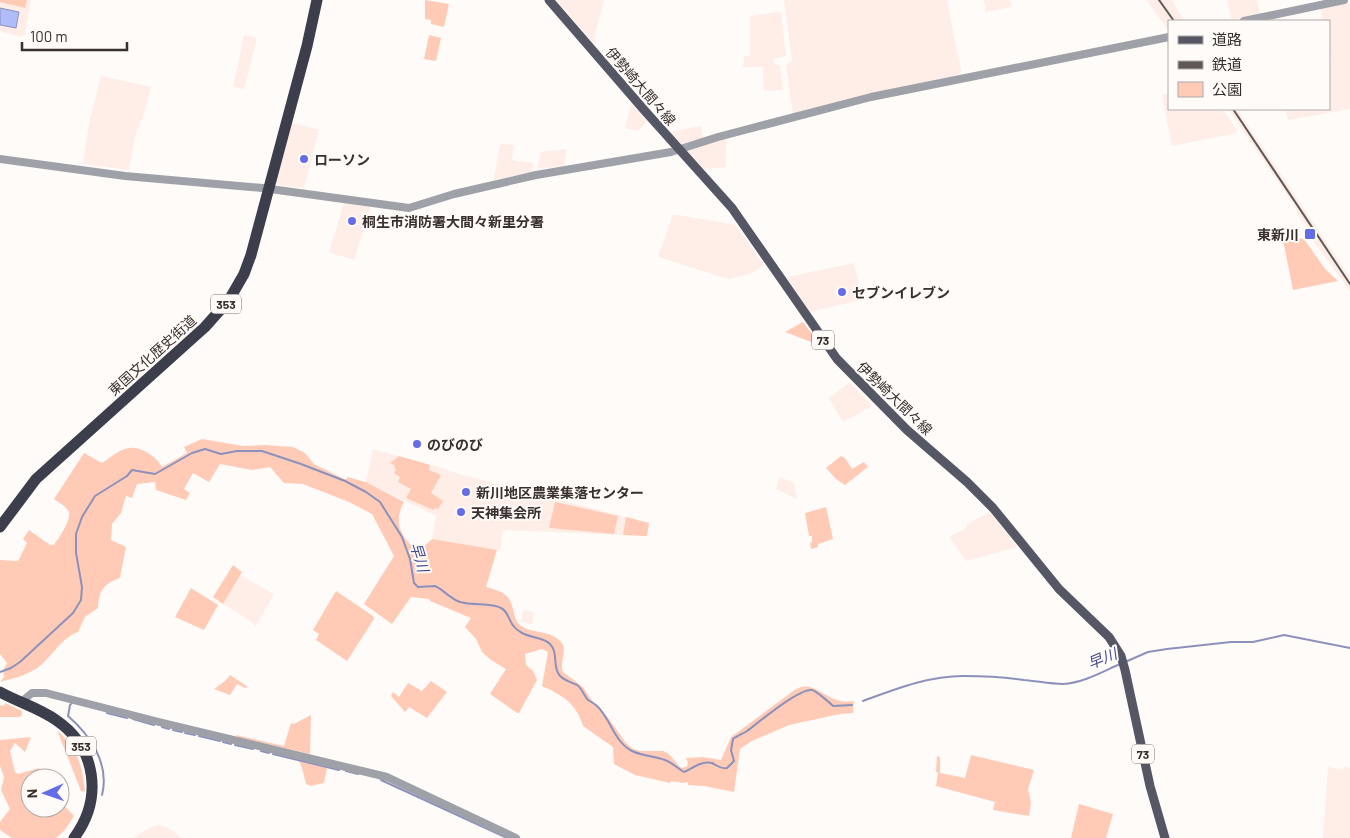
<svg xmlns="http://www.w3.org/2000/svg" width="1350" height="838" font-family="Barlow,'Noto Sans JP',sans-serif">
  <rect width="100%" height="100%" fill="#fffbf9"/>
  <g fill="#feeee7">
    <polygon points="0,0 31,0 25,34 21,37 0,31"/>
    <polygon points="556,0 604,0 594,38 596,43 593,42"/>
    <polygon points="784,0 947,0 961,71 958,76 793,115 786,65 792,60"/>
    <polygon points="984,0 1010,0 1012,7 986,12"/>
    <polygon points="1146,0 1172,0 1184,21 1169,21 1169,31"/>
    <polygon points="1227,0 1257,0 1260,13 1233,20 1231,18"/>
    <polygon points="1350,2 1350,109 1288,120 1285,109 1329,109 1329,59 1331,58 1329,46 1329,21 1323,21 1320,8"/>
    <polygon points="779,12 781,13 786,56 773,59 774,64 780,65 783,89 781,90 764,91 763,67 743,67 744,56 750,56 750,16"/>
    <polygon points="244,35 257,38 244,89 233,87"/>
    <polygon points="101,76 151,87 144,114 135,136 129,170 83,164 89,123"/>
    <polygon points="1169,94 1169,109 1222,109 1237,130 1237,133 1172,146 1162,95"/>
    <polygon points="631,104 647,122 638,131 625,128"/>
    <polygon points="1228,109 1237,109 1350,277 1350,291 1306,231 1308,229 1296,211 1297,210"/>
    <polygon points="292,123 319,130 304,188 278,185 276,182"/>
    <polygon points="701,126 703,138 681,144 669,132"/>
    <polygon points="726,138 726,167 704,169 687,151"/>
    <polygon points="500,144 514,145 512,160 534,163 531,172 494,180"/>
    <polygon points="567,149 564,166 537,169 541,152"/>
    <polygon points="344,203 371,207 354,260 329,252"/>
    <polygon points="673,214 736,225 764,265 750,274 728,279 658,257"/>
    <polygon points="854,263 862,300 809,312 787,277"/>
    <polygon points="850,382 872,406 843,422 829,398"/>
    <polygon points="373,449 439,467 459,474 649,523 647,536 503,530 500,551 432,539 436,516 366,482"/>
    <polygon points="780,477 794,483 797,499 776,489"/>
    <polygon points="990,512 1017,547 966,561 949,537 967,528 966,525"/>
    <polygon points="240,575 274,594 256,626 248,619 223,604"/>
    <polygon points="523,610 534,612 532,624 521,622"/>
    <polygon points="1328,767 1343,770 1344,767 1350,768 1350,838 1323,838"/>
    <polygon points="158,825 167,827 182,838 133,838 151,827"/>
  </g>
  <g fill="#ffcbb6">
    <polygon points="0,0 27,0 25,8 0,2"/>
    <polygon points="425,0 449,4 444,27 431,24 431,20 425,19"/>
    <polygon points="429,35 441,38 436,61 424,59"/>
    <polygon points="1297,238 1304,239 1325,269 1338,281 1293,290 1283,240"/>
    <polygon points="803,322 819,343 819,345 785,332"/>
    <path d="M202 439 243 446 265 445 293 447 305 453 314 464 344 479H347V477L366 482 404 502C394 521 399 534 414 548 423 548 426 545 432 539L497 550 486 587C503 592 510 593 514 613 515 617 516 621 519 624 528 634 550 629 561 642 568 649 559 663 563 672L583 687 591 699 609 719 626 743 633 749 640 751H663L669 754 680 767 683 768 687 766 688 763 686 758 703 757 721 760 731 737 796 689C817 678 826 706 854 701L853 713 840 714 789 725 752 741 740 749 734 792 704 786 688 785V782L683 783 671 781 670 783 635 775 614 764 613 747 583 726C576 703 562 695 542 686L548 652 542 649 525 654 526 665 533 671 537 680 519 713H517L490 694 506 669 491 660 482 652 476 639 465 627 471 618 430 601 429 599 411 597 392 624 364 604 394 556 372 514 349 502 303 484 284 483 270 467 252 470 220 464 209 482 193 473 184 489 190 493 186 500 156 490 155 482 137 484 132 498 126 496 121 513 112 524 111 540 126 547 120 578C103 584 99 591 98 608L85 617 78 632C60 638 50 661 34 670 24 676 11 679 0 682L4 677 3 671 7 663 0 654V560L18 561 27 543 23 539 29 530 50 545H54C59 537 71 522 69 512 67 507 58 502 54 499L84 453 102 463C118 452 129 441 148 453 154 457 158 460 162 467L187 453 184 447Z"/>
    <polygon points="399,456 430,465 429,470 441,475 431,493 443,501 438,509 435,508 433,510 406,498 411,489 398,482 400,477 394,473 396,470 394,465 390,463"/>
    <polygon points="841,456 845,458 852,469 864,462 868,467 845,485 836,479 826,468"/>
    <polygon points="555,502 618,516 614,534 549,528"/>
    <polygon points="826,507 833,539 818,544 818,547 811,549 810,543 812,542 812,536 809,536 805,513"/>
    <polygon points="626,517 649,523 647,536 623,535"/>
    <polygon points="233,565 242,572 223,604 213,597"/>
    <polygon points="191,588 218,605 204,630 175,617"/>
    <polygon points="336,591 373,616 374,619 347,661 316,640 319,634 313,630"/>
    <polygon points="230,675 248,687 245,688 237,684 230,695 214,689 225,681"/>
    <polygon points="431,681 447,692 427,718 409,707 405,712 391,696 393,692 399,697 408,683 422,691"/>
    <polygon points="5,703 22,711 22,715 20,717 0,717 0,705 4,706"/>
    <polygon points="311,715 310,754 237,737 236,735 284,746 291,723 294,724"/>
    <path d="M57 730C78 750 82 764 85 792L81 791Z"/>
    <polygon points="31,737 25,752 15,743 10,751 15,772 18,774 39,768 43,778 30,778 30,808 60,808 60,801 74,816 65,830 56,838 12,838 0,830 0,822 10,809 1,790 4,777 0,766 0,740"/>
    <polygon points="971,755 1034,770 1028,789 1031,802 1029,816 993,810 995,802 936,786 938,773 936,772 937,756 940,757 940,773 965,778"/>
    <polygon points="299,761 327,768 324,783 311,786 306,784 302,768"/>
    <polygon points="1079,804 1113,814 1106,838 1071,838"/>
  </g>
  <polygon fill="#b0bbf9" stroke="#8c91bc" points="0,8 19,12 16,28 0,25"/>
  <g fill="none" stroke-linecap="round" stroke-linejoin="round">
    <g stroke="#8c91bc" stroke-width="2">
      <polyline points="1125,662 1148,652 1167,649 1231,642 1253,642 1284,635 1350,648"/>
      <path d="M0 672 11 668 20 662 73 613 81 600 82 587 76 553V534L82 517 95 496 127 476 132 470 155 474 192 453 205 449 221 454 237 451H262L301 464 345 481 366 492 380 502 402 537 410 559 414 583 418 587 435 586C444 590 449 598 460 602 473 606 492 602 501 608 511 613 507 625 522 633 531 638 544 637 550 644 558 652 553 664 558 673 561 680 571 682 577 685 582 688 584 696 588 700 591 702 595 704 597 706 611 719 614 742 632 751 642 756 655 756 665 760 673 763 677 768 684 772 691 769 703 760 712 763 718 766 720 769 727 768L734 761 731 750 733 739C737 736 742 734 747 731 758 723 799 688 812 690 815 690 830 703 833 706L852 705"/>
      <path d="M863 701C896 689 928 676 963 676 983 676 1004 677 1024 680 1037 681 1050 684 1063 684 1083 683 1102 672 1120 664"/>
      <path d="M72 703 70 705 68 716C90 735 110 764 102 795"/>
      <polyline points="107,713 127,718"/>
      <polyline points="133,719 154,725"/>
      <polyline points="162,727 169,729"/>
      <polyline points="173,730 182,732"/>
      <polyline points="185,733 195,735"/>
      <polyline points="199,736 220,741"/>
      <polyline points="223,742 231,744"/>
      <polyline points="235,745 253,749"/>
      <polyline points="261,751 269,753"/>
      <polyline points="273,754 339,770"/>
      <polyline points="346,771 358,774"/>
      <polyline points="381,780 507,838"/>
    </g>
    <g stroke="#9fa1a8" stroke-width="8">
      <polyline points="1244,21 1344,0"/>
      <polyline points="0,159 125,176 263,188 409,208 454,194 536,175 671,152 718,137 871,97 1169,37"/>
      <polyline points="24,704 26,698 32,693 46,693 159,722 387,777 516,838"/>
    </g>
    <polyline stroke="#555864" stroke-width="9" points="549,0 645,111 732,208 837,359 907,430 967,482 993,508 1059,589 1109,637 1121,656 1125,670 1150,786 1165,838"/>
    <g stroke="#3c3e4c" stroke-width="11">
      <polyline points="0,527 36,479 205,327 229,300 244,274 251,255 307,46 317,0"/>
      <path d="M0 692C18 702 39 708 56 720 97 748 103 799 74 838"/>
    </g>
    <g stroke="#5f5855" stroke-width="2">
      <polyline points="1159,0 1174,21"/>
      <polyline points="1233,109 1350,284"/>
    </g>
  </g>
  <g fill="#646de6" stroke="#fffbf9" stroke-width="2">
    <circle cx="304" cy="159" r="5"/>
    <circle cx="352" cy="221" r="5"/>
    <rect x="1304" y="228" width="12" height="12" rx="2.5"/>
    <circle cx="842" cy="292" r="5"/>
    <circle cx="417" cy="444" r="5"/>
    <circle cx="466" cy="492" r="5"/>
    <circle cx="461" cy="512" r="5"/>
  </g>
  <g text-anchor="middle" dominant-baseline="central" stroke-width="4" stroke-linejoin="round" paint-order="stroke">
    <g fill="#fffbf9" stroke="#746d6a" stroke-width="1">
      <rect x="211" y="294.5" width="30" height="19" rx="4"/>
      <rect x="812" y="330.5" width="22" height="19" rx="4"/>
      <rect x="66" y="736.5" width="30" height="19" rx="4"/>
      <rect x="1132" y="744.5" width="22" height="19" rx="4"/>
    </g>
    <g font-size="12" font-weight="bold" fill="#38302d">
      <text x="226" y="304">353</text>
      <text x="823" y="340">73</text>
      <text x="81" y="746">353</text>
      <text x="1143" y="754">73</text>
    </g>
    <g font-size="14" fill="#38302d" stroke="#fffbf9">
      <text transform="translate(641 86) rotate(49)">伊勢崎大間々線</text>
      <text transform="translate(152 355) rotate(-42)">東国文化歴史街道</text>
      <text transform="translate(895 398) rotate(44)">伊勢崎大間々線</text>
    </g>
    <g font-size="14" font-weight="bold" fill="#38302d" stroke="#fffbf9" text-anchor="start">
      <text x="314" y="159">ローソン</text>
      <text x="362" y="221">桐生市消防署大間々新里分署</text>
      <text x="1299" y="234" text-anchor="end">東新川</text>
      <text x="852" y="292">セブンイレブン</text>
      <text x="427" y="444">のびのび</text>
      <text x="476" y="492">新川地区農業集落センター</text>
      <text x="471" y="512">天神集会所</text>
    </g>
    <g font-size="15" font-style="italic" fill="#424991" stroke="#fffbf9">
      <text transform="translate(420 557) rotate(73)">早川</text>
      <text transform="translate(1102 658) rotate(-22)">早川</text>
    </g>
  </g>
  <rect x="1168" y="20" width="162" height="90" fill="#fffbf9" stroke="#afaaa7"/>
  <rect x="1178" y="36" width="25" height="8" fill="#555864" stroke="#afaaa7"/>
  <text x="1212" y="45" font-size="15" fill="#38302d">道路</text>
  <rect x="1178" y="61" width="25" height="8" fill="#5f5855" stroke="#afaaa7"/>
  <text x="1212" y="70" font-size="15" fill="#38302d">鉄道</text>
  <rect x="1178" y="82" width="25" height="15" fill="#ffcbb6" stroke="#afaaa7"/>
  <text x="1212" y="95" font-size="15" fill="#38302d">公園</text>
  <g transform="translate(45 793) rotate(268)"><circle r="24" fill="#fffbf9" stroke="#afaaa7"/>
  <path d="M0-4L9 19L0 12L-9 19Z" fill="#646de6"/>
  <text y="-8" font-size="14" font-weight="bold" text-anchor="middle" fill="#38302d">N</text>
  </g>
  <path d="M22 42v8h105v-8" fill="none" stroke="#38302d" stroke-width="2.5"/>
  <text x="30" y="42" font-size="15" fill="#38302d" stroke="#fffbf9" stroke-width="4" paint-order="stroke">100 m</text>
</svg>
